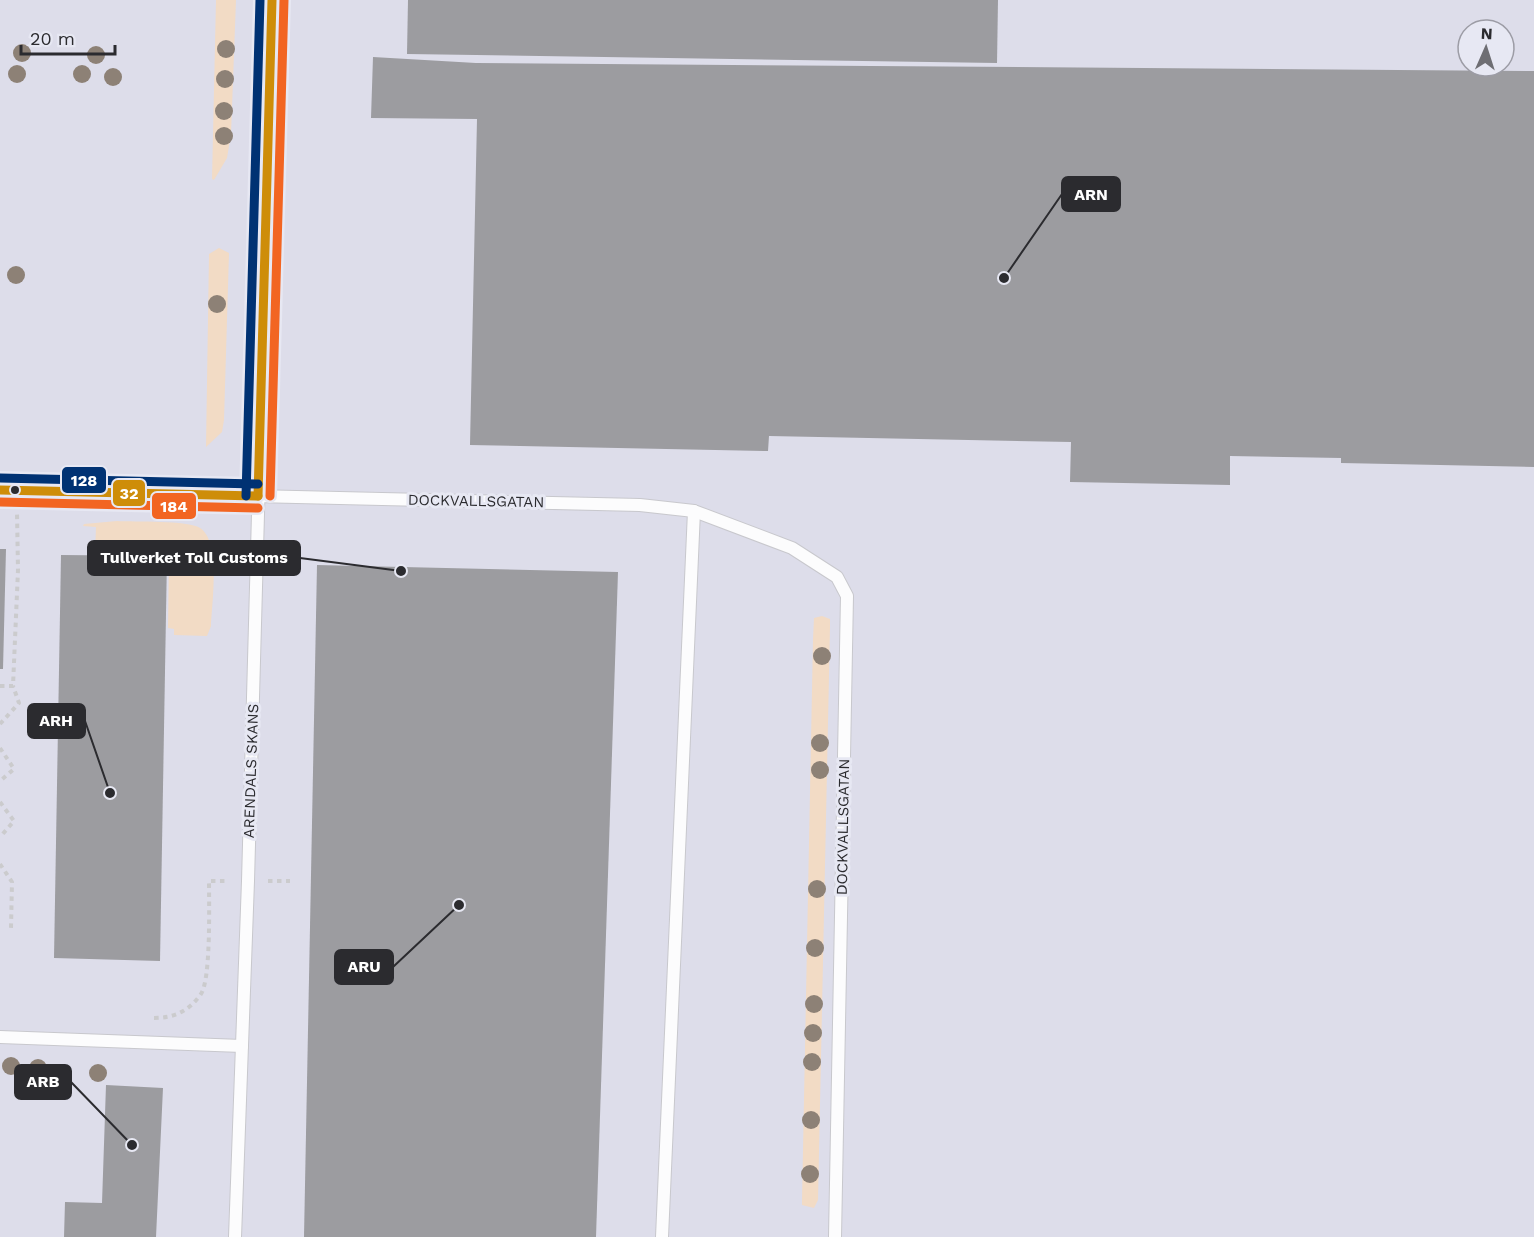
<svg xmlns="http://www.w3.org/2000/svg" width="1534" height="1237" font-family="'Work Sans',sans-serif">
  <rect width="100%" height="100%" fill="#eaeaf0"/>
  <path fill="#ddddea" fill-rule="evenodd" d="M0 0H1534V1237H0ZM1468 30H1504V66H1468Z"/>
  <g fill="#f2dbc5">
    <polygon points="216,0 236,0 231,134 227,158 214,180 212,179"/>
    <polygon points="219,248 229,253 224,420 222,432 206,447 209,254"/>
    <path d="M117 521C134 522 188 520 200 528 221 541 212 603 211 626L207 636 174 635V629L168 628 169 556 95 553 96 527 83 526 84 524Z"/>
    <polygon points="822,616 830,619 830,627 818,1200 814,1208 802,1205 802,1201 813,639 814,618"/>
  </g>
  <g fill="#9c9ca0">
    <polygon points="408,0 998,0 997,63 407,54"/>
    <polygon points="373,57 476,63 1534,71 1534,467 1341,463 1341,458 1230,456 1230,485 1070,482 1071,442 769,436 768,451 470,445 477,119 371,118"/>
    <polygon points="0,549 6,549 3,669 0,669"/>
    <polygon points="61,555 167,556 160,961 54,958"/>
    <polygon points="317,565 618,572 596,1237 304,1237"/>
    <polygon points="106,1085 163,1088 156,1237 64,1237 65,1202 102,1203"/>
  </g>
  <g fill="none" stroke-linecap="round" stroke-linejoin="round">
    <defs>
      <g id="lane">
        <polyline points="0,490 640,505 694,511 792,548 837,577 847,596 835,1237"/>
        <polyline points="0,1037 242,1046"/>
        <polyline points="235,1237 248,881 272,0"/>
        <polyline points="662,1237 694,511"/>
      </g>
    </defs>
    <use href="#lane" stroke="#c8c8cd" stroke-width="14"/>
    <g stroke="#cbcbcd" stroke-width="4" stroke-dasharray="4.5 4.5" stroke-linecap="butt">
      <polyline points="0,686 13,686 18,570 17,513"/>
      <polyline points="0,724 19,703 13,686"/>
      <polyline points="0,748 14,769 0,781"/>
      <polyline points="0,802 14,821 0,837"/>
      <polyline points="0,864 12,882 11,928"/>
      <polyline points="268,881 290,881"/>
      <path d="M154 1018C174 1018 189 1011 201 994 211 979 209 903 209 881H227"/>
    </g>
    <use href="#lane" stroke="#fcfcfd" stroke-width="12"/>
    <defs>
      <g id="bus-1">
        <polyline points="0,490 258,496"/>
        <polyline points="258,496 272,0"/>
      </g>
      <g id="bus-2">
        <polyline points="270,496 284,0"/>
        <polyline points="0,502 258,508"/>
      </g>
      <g id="bus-3">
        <polyline points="0,478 258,484"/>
        <polyline points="246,496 260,0"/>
      </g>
    </defs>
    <use href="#bus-1" stroke="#e7e8f3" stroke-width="14"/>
    <use href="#bus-2" stroke="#e7e8f3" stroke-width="14"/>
    <use href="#bus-3" stroke="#e7e8f3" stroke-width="14"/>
    <use href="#bus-1" stroke="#ce8d09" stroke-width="9"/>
    <use href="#bus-2" stroke="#f26522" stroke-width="9"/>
    <use href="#bus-3" stroke="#003273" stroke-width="9"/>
  </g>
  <g fill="#8d8176">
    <circle cx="226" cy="49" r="9"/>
    <circle cx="22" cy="53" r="9"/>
    <circle cx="96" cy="55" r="9"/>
    <circle cx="17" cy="74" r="9"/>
    <circle cx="82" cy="74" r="9"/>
    <circle cx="113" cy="77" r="9"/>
    <circle cx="225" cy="79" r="9"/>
    <circle cx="224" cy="111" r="9"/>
    <circle cx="224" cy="136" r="9"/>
    <circle cx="16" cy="275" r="9"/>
    <circle cx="217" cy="304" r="9"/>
    <circle cx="822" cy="656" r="9"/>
    <circle cx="820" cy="743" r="9"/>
    <circle cx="820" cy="770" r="9"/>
    <circle cx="817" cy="889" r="9"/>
    <circle cx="815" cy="948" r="9"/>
    <circle cx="814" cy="1004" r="9"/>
    <circle cx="813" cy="1033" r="9"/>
    <circle cx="812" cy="1062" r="9"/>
    <circle cx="11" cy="1066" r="9"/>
    <circle cx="38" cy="1068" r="9"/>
    <circle cx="98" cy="1073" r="9"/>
    <circle cx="811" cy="1120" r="9"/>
    <circle cx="810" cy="1174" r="9"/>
  </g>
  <circle fill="#2b2b2f" stroke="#e7e8f3" stroke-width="2" cx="15" cy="490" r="5"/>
  <g text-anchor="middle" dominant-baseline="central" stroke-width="6" stroke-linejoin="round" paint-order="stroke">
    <g font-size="15" fill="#2b2b2f" stroke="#e7e8f3">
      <text transform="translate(476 501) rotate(1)">DOCKVALLSGATAN</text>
      <text transform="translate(251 771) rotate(-88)">ARENDALS SKANS</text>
      <text transform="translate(843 827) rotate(-89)">DOCKVALLSGATAN</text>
    </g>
  </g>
  <path fill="none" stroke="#2b2b2f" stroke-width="2" d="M1004 278L1062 194M401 571L300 558M110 793L85 721M459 905L393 967M132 1145L71 1082"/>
  <g fill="#2b2b2f" stroke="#e7e8f3" stroke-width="2">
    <circle cx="1004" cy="278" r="6"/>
    <circle cx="401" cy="571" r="6"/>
    <circle cx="110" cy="793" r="6"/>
    <circle cx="459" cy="905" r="6"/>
    <circle cx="132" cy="1145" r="6"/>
  </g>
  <g fill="#2b2b2f" stroke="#2b2b2f" stroke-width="2">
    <rect x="1062" y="177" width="58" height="34" rx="6"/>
    <rect x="88" y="541" width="212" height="34" rx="6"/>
    <rect x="28" y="704" width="57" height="34" rx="6"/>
    <rect x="335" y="950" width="58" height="34" rx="6"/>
    <rect x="15" y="1065" width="56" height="34" rx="6"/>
  </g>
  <g font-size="16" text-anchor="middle" font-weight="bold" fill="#fff">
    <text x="1091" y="200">ARN</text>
    <text x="194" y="563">Tullverket Toll Customs</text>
    <text x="56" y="726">ARH</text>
    <text x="364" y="972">ARU</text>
    <text x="43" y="1087">ARB</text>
  </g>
  <g stroke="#e7e8f3" stroke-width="2">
    <rect x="61" y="466" width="46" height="28" rx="6" fill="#003273"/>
    <rect x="112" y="479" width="34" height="28" rx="6" fill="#ce8d09"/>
    <rect x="151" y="492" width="46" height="28" rx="6" fill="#f26522"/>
  </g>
  <g font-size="16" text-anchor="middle" font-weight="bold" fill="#fff">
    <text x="84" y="486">128</text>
    <text x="129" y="499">32</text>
    <text x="174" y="512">184</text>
  </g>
  <g transform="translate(1486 48) rotate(3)"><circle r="28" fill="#e7e8f3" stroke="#9c9ca5" stroke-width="1.5"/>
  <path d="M0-4.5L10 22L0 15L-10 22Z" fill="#6e6e73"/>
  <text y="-9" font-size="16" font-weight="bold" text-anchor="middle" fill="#2b2b2f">N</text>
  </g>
  <path d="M21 45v9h94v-9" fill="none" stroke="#2b2b2f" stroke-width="3"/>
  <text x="30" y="45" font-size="18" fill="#2b2b2f" stroke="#e7e8f3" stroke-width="4.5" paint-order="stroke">20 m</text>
</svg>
